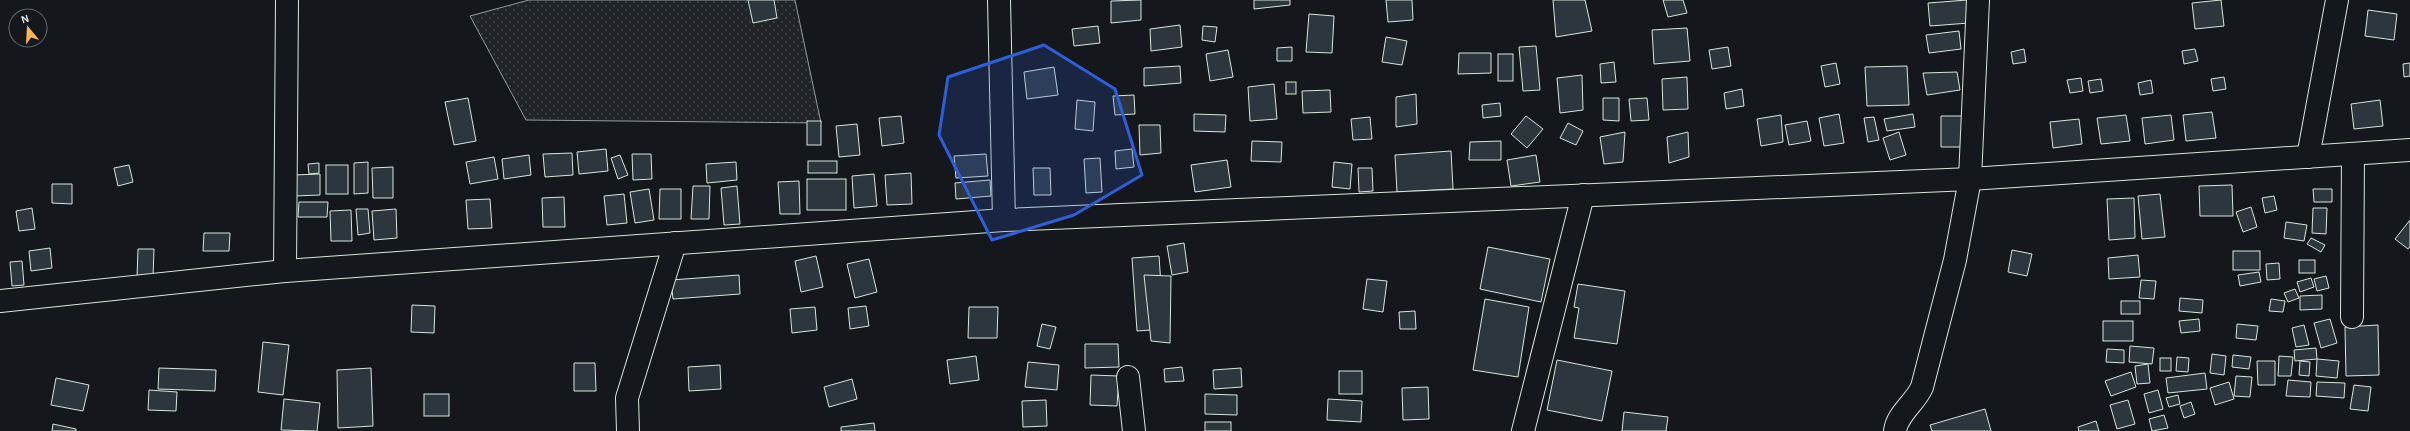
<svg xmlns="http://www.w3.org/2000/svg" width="2410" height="431" font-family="'Alegreya Sans',sans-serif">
  <defs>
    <pattern id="grass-dots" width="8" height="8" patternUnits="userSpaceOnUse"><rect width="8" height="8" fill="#202428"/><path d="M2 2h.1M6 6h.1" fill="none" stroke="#404447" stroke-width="1.8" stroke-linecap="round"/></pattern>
  </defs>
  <rect width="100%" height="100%" fill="#14181c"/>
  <polygon fill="url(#grass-dots)" stroke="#939e99" points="529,0 795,0 821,123 526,120 470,16"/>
  <g fill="#2c363c" stroke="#d8e6dc">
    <polygon points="748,0 774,0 777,18 753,23"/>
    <polygon points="1141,0 1141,20 1111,23 1111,1"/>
    <polygon points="1254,0 1290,0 1290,5 1254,9"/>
    <polygon points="1386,0 1412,0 1413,20 1388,22"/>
    <polygon points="1553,0 1585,0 1592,31 1556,37"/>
    <polygon points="1663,0 1683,0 1687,13 1668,17"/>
    <polygon points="1967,0 1969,23 1930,26 1928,3"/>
    <polygon points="2221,0 2224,26 2195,29 2192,3"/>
    <polygon points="2368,10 2397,14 2394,40 2365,36"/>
    <polygon points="1309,14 1334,16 1332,53 1306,52"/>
    <polygon points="1180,25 1182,47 1151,51 1150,29"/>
    <polygon points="1098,26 1100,43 1074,46 1072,29"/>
    <polygon points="1203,26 1217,27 1215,42 1202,40"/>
    <polygon points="1687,28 1690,61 1654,64 1652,30"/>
    <polygon points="1959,31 1961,49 1929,53 1926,35"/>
    <polygon points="1386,37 1407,41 1402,65 1382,62"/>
    <polygon points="1536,46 1540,90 1523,91 1519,47"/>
    <polygon points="1292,47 1292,61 1277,61 1277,48"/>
    <polygon points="1728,47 1731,66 1712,69 1709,50"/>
    <polygon points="2024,49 2026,62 2013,64 2011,52"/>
    <polygon points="2195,49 2198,61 2184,64 2182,51"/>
    <polygon points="1228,50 1233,77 1210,81 1206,54"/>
    <polygon points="1459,53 1491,53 1491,73 1458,74"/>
    <rect x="1498" y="54" width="15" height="27"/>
    <polygon points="1614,62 1616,82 1601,83 1600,64"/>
    <polygon points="1836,63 1840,84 1825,87 1821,66"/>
    <polygon points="2410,63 2410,76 2404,77 2403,64"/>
    <polygon points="1180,66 1181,83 1144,86 1144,68"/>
    <polygon points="1907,66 1909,105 1867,106 1865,67"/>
    <polygon points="1054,67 1058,95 1027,99 1024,72"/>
    <polygon points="1957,72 1960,90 1927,95 1923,73"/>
    <polygon points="1582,75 1583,110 1560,113 1557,78"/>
    <polygon points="1687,77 1688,109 1663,110 1662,79"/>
    <polygon points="2224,77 2226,89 2213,91 2211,79"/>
    <polygon points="2081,78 2083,91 2070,93 2067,80"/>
    <polygon points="2101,79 2103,91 2090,93 2088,81"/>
    <polygon points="2151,80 2153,93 2140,95 2138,83"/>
    <rect x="1286" y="82" width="10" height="12"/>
    <polygon points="1274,84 1277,119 1250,121 1248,87"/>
    <polygon points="1742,89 1744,106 1726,109 1724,93"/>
    <polygon points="1330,90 1331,112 1303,113 1302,91"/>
    <polygon points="1416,94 1417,124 1396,127 1396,97"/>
    <polygon points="1134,95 1135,114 1115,115 1113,96"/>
    <polygon points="468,98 476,141 454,145 445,102"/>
    <polygon points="1603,98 1619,98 1619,121 1603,120"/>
    <polygon points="1647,98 1649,120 1631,121 1629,99"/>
    <polygon points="1077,100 1095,102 1093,131 1075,129"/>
    <polygon points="2380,100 2383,126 2354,129 2351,104"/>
    <polygon points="1500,103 1501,116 1483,118 1482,105"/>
    <polygon points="2212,112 2216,138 2186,141 2183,115"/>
    <polygon points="1194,114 1226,115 1225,132 1194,131"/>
    <polygon points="1839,114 1844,143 1824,146 1819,118"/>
    <polygon points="1913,114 1915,127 1887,131 1884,119"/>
    <polygon points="1781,115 1783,142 1761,146 1757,119"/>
    <polygon points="2126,115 2130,141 2101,144 2097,118"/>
    <polygon points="2171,115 2174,140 2145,144 2142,118"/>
    <polygon points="901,116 904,143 882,146 879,118"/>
    <polygon points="1526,116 1543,129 1527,148 1511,134"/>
    <polygon points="1941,116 1962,116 1961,147 1941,147"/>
    <polygon points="1370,117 1372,139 1353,140 1351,119"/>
    <polygon points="1874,117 1879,140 1868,142 1864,118"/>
    <polygon points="2079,119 2082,144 2053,148 2050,122"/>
    <rect x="807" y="121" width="14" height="24"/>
    <polygon points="1807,121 1811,141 1789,145 1785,125"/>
    <polygon points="1568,123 1583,131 1576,145 1560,138"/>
    <polygon points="857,124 860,155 839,157 836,126"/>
    <polygon points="1139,125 1160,125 1161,153 1140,155"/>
    <polygon points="1625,132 1623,162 1604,164 1600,137"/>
    <polygon points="1688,132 1689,157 1669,163 1667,137"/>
    <polygon points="1899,132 1906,155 1890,160 1883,138"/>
    <polygon points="1252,141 1282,142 1281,162 1251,161"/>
    <polygon points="1501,141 1501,160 1469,160 1470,142"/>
    <polygon points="606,149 608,171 579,174 577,152"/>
    <polygon points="1132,149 1134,167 1116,169 1115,151"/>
    <polygon points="1451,151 1453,189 1397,192 1395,155"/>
    <polygon points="572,153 573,175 545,177 543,154"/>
    <polygon points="632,154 651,154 652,179 633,180"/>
    <polygon points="986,154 988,176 956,178 954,156"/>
    <polygon points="529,155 531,175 504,179 502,159"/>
    <polygon points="620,155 628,175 618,179 611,158"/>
    <polygon points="1536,155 1540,182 1511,186 1507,160"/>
    <polygon points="494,157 498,179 470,184 466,162"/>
    <polygon points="1100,158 1102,192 1086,193 1084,159"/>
    <polygon points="1227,160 1231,187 1195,192 1191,165"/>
    <rect x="808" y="161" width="29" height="12"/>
    <polygon points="368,162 368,193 354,194 354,163"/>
    <polygon points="736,162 737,180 707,183 706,164"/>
    <polygon points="1334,162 1352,164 1350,189 1332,187"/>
    <polygon points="319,163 319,173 309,174 308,164"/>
    <polygon points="129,165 133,182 118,186 114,168"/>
    <rect x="326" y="165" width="22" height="29"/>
    <polygon points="393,167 393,198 373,198 372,168"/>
    <polygon points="1033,168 1050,168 1051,195 1034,195"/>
    <polygon points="1358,168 1372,168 1373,191 1359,192"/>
    <polygon points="911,173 912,204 887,205 885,175"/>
    <polygon points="320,174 320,195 294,196 294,175"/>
    <polygon points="874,174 877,206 854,208 852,176"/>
    <rect x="807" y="179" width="39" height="31"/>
    <polygon points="990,180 991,196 956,199 955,183"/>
    <polygon points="799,181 800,214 780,214 778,182"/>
    <polygon points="52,184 72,184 72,204 52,203"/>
    <polygon points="2232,185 2233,216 2200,216 2199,186"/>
    <polygon points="693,186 710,186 709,219 691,219"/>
    <polygon points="737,186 740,224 724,225 721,188"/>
    <polygon points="649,189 654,220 635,223 630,192"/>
    <polygon points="660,189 681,189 681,219 659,219"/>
    <polygon points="2313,189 2332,189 2332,202 2314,202"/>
    <polygon points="624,194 627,223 607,225 604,196"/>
    <polygon points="2160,194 2165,237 2142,239 2138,196"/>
    <polygon points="2274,196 2277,210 2265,213 2262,198"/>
    <polygon points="564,197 565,227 543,227 542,198"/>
    <polygon points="2134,198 2135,238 2109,240 2107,199"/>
    <polygon points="490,199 492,228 468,229 466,200"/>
    <polygon points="299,202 328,202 327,217 298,217"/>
    <polygon points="2251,207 2257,227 2243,232 2236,212"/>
    <polygon points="32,208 35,229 19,231 16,211"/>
    <polygon points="2313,208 2327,208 2326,234 2312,233"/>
    <polygon points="356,209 368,209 370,233 358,235"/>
    <polygon points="396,209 397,238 374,240 372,211"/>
    <polygon points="351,210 352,241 331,241 330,211"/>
    <polygon points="2410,220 2410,246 2408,249 2395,239"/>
    <polygon points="2286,222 2307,225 2304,241 2284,238"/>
    <polygon points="204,233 230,233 229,251 203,251"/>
    <polygon points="2311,238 2325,245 2321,252 2307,244"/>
    <polygon points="1184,243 1188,272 1172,275 1167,246"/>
    <polygon points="1488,247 1550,259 1541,302 1480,289"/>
    <polygon points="50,248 52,268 31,271 29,251"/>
    <polygon points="138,249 154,249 153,278 137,278"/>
    <polygon points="2012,250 2032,254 2027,276 2008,272"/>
    <rect x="2233" y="251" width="27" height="19"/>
    <polygon points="2138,255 2140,277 2109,279 2108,258"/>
    <polygon points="816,256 823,287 801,292 795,261"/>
    <polygon points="1159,256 1164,329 1137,331 1132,258"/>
    <polygon points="869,259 877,292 855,298 847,264"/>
    <rect x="2299" y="260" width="16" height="13"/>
    <polygon points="22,261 24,285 12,286 10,262"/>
    <polygon points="2279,263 2280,279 2267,280 2266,264"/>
    <polygon points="2259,272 2261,282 2240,286 2238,275"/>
    <polygon points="739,275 740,294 673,299 671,280"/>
    <polygon points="1144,275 1171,276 1170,343 1151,341"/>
    <polygon points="2326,276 2329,288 2317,291 2314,279"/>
    <polygon points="2311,278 2314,287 2300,292 2297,282"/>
    <polygon points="1367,279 1387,281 1383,312 1363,309"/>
    <polygon points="2141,280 2156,281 2154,299 2139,298"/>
    <polygon points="1578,284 1625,291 1617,344 1574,338 1579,308 1574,307"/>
    <polygon points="2295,289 2299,298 2288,302 2284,293"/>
    <polygon points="2322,295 2322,309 2300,310 2300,296"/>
    <polygon points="2180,298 2203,300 2202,313 2179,311"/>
    <polygon points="1485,299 1529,307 1518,377 1473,370"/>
    <polygon points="2271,299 2285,301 2283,312 2269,311"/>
    <rect x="2121" y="301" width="19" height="13"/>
    <polygon points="412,305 435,306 434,333 411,332"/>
    <polygon points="866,306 869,326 850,329 848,308"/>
    <polygon points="815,307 817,330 792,333 790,309"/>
    <polygon points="969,307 998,307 997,338 968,338"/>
    <polygon points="1415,311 1416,329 1400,329 1399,312"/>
    <polygon points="2199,319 2200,331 2181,333 2179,321"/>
    <polygon points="2330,319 2337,343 2321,348 2314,323"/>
    <rect x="2103" y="321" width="30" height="20"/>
    <polygon points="1042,324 1056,327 1050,349 1037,346"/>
    <polygon points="2237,324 2258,326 2256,340 2236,338"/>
    <polygon points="2304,325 2309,345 2296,347 2292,328"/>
    <polygon points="2378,325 2379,375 2346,376 2345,327"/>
    <polygon points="263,342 289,345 283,395 258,392"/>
    <polygon points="1085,344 1118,344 1119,367 1085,368"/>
    <polygon points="2130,346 2154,348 2152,364 2129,362"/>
    <polygon points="2316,348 2317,359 2295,361 2294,350"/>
    <polygon points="2107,349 2124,350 2124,363 2106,362"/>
    <polygon points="2212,354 2226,356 2224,375 2210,373"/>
    <polygon points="2233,355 2251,357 2249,369 2232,367"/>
    <polygon points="976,356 979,380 950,384 947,360"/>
    <polygon points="2279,356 2293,357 2291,376 2278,376"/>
    <polygon points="2177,357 2189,358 2188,372 2176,371"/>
    <rect x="2160" y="358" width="11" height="13"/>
    <polygon points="2317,359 2339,361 2337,378 2316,376"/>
    <polygon points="1557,360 1612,371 1602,421 1547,410"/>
    <polygon points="2257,361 2275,361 2275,385 2258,385"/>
    <polygon points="2300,361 2310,362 2309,376 2299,375"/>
    <polygon points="1028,362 1059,365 1057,390 1025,387"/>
    <polygon points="574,363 595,363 596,391 574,391"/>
    <polygon points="2148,364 2150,383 2137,384 2135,366"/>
    <polygon points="720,365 721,389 689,391 688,367"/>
    <polygon points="1182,367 1184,381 1165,382 1164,369"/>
    <polygon points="159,368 216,370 215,391 158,389"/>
    <polygon points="371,368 373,426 338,428 337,370"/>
    <polygon points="1241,368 1242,387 1214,389 1213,370"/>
    <rect x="1339" y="371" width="23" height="23"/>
    <polygon points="2131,372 2136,387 2111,396 2105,381"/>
    <polygon points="2205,373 2207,389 2168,393 2166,378"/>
    <polygon points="1091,375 1119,376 1117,406 1090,405"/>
    <polygon points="2236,376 2252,377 2250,397 2234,396"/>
    <polygon points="56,378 89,385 83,411 51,405"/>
    <polygon points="852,379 857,399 829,407 824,387"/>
    <polygon points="2288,380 2311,382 2310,397 2286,396"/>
    <polygon points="2229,382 2234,399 2215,405 2210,388"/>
    <polygon points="2317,382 2345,383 2344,398 2316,396"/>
    <polygon points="2354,385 2371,387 2368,411 2350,409"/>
    <polygon points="1428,387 1429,419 1403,420 1402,388"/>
    <polygon points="149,390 177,392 176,411 148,410"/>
    <polygon points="2158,390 2163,409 2149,413 2144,394"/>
    <rect x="424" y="394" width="25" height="22"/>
    <polygon points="1205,394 1237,395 1237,415 1205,414"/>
    <polygon points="2178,395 2180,404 2169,407 2166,398"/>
    <polygon points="284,399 320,403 317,431 281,430"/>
    <polygon points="1328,399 1362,401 1361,422 1327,420"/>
    <polygon points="1046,400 1047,426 1023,427 1022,401"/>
    <polygon points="2128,400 2135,424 2117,429 2110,405"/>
    <polygon points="2191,402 2195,414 2184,418 2180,406"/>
    <polygon points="1985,409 1991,431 1932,431 1930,425"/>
    <polygon points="1624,412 1668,417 1666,431 1622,431"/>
    <polygon points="2164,415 2168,428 2152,431 2149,419"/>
    <polygon points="2096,421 2099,431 2079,431 2078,427"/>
    <rect x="1205" y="422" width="26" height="9"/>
    <polygon points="874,423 875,431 841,431 841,427"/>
    <polygon points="53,424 76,429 76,431 52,431"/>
  </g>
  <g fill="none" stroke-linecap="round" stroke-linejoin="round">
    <defs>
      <g id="minor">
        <polyline points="999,0 1004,220"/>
        <polyline points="2308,157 2337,0"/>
        <polyline points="285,271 287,0"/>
        <polyline points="0,301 285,271 1004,220 1970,179 2410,150"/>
        <polyline points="2352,317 2353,154"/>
        <polyline points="1128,377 1134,431"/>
        <polyline points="628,431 627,398 675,243"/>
        <polyline points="1523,431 1583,195"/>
        <path d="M1895 431C1897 414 1915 403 1922 387L1955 260 1970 179 1978 0"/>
      </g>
    </defs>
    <use href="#minor" stroke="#d8e6dc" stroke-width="24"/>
    <use href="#minor" stroke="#14181c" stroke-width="22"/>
  </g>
  <path fill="#305dd8" fill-opacity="0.2" stroke="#305dd8" stroke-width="3" stroke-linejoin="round" d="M1044 45 1115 89 1142 175 1074 215 992 240 939 135 948 77Z"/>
  <g transform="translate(28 28) rotate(342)"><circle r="19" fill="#14181c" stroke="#626a69"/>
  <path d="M0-3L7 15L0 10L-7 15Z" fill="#ffb74d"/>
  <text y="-6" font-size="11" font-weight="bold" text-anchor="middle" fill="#d8e6dc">N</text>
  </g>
</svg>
